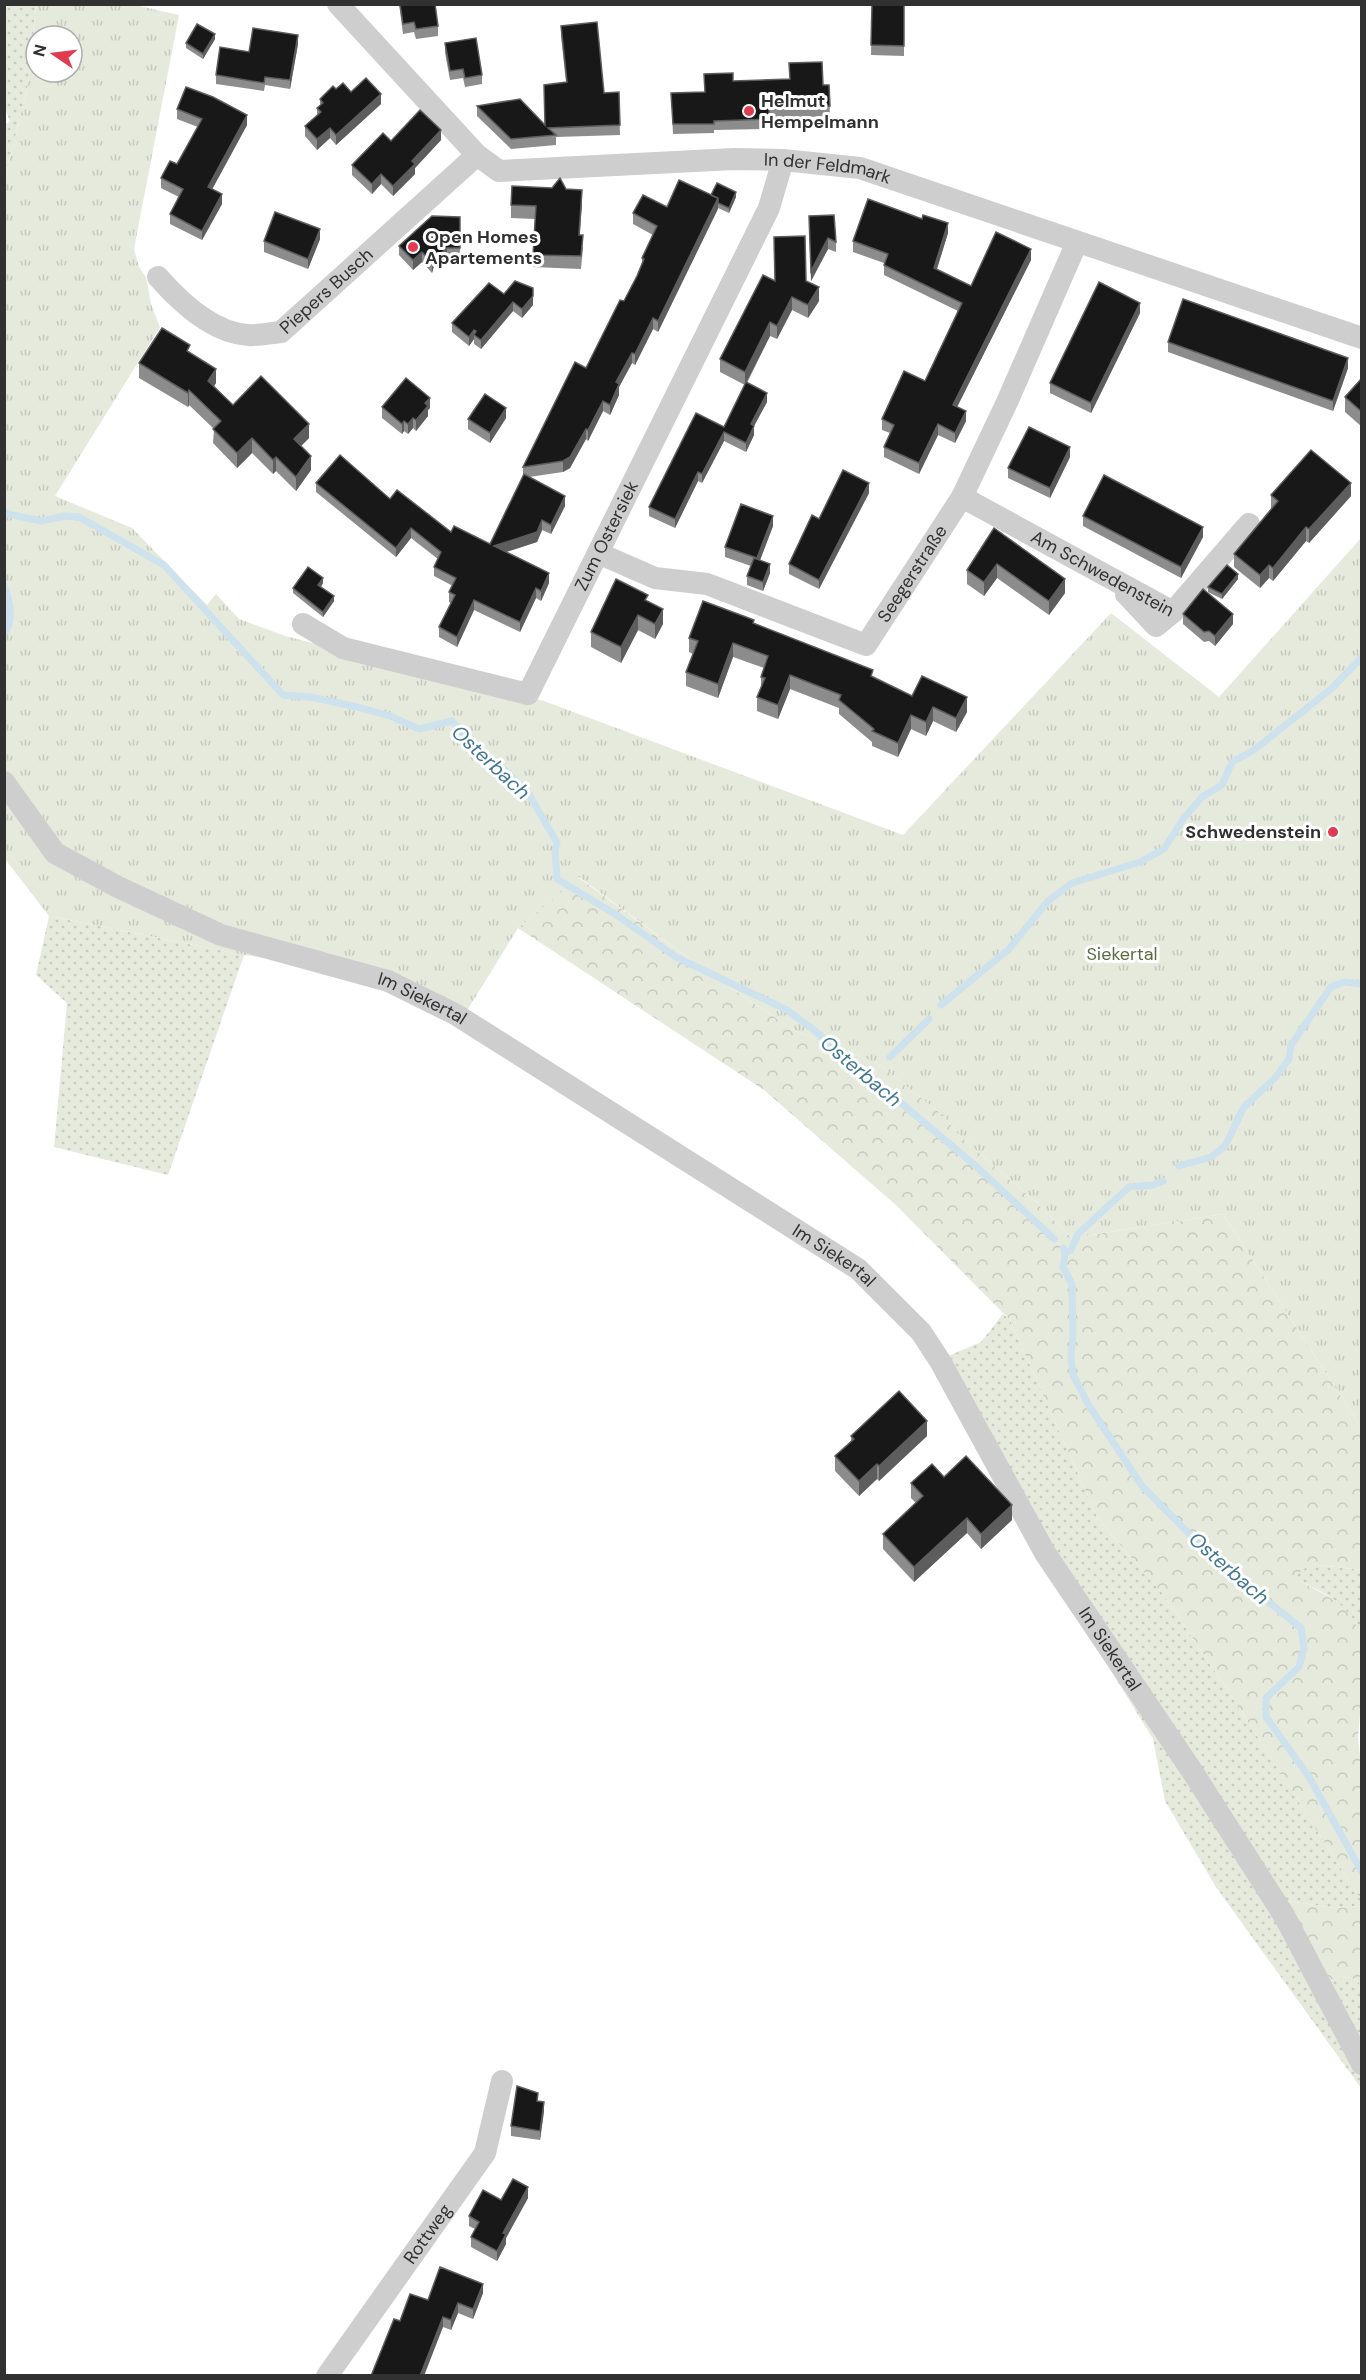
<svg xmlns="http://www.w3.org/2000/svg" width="1366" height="2380" font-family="'DM Sans',sans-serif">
  <defs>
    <pattern id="grass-dots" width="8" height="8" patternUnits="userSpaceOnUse" patternTransform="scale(1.5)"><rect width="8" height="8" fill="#e5eadd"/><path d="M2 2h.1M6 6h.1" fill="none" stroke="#c5c9be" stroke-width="1.8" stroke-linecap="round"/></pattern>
    <pattern id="forest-crowns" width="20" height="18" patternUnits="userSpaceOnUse" patternTransform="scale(1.5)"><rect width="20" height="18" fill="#e5eadd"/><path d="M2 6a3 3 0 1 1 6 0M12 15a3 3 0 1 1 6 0" fill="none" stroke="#c5c9be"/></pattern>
    <pattern id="park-tufts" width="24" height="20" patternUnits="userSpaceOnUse" patternTransform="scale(1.5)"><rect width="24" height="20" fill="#e5eadd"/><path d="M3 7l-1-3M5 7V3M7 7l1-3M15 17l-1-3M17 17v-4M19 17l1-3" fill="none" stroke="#c5c9be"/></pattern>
  </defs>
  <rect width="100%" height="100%" fill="#fff"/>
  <g fill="url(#grass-dots)">
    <polygon points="5,5 36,5 28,85 5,179 5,125 10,121 5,109"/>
    <polygon points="49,916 244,955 168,1175 54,1147 67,1003 36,975"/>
    <path d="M1003 1314 1010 1320 1098 1519 1163 1594 1235 1701 1361 1900V1906L1334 1908 1283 1900 1328 1979C1341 1978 1352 1974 1361 1985V2088L1216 1887 1165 1801 1153 1739 1041 1557 932 1363 981 1342Z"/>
    <path d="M1310 1564 1361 1570V1637C1352 1605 1321 1591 1293 1577Z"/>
  </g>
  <g fill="url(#forest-crowns)">
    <polygon points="578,877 713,976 797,1032 877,1063 944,1116 960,1136 1039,1205 1072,1238 1223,1214 1361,1427 1361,1570 1310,1564 1294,1577 1339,1603 1352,1617 1361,1634 1362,1692 1358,1738 1362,1774 1361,1900 1235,1701 1163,1594 1098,1519 1010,1320 897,1206 764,1090 518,928"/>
    <path d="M1282 1900 1334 1908 1361 1906V1985C1352 1974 1341 1978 1328 1980Z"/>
  </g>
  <path fill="url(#park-tufts)" fill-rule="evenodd" d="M36 5H135L179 15 134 249 139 267 146 277 151 304 160 327 55 496 132 528 207 605 216 594 239 619 285 636 544 701 903 835 1111 613 1219 697 1361 538V1427L1223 1214 1072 1238 1039 1205 960 1136 944 1116 877 1063 797 1032 713 976 579 877 518 928 465 1014 357 971 244 955 49 916 5 859V179L28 85ZM36 36H72V72H36Z"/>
  <path fill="#cde2ec" d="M5 580C13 595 20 624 5 637Z"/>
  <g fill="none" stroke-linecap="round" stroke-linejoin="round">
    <g stroke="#cde2ec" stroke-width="7">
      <polyline points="4,513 41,521 65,516 79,517 164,565 283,695 311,697 361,708 390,716 419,729 452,721 481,755 506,771 529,794 557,843 555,851 557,879 615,914 676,957 787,1010 814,1030 977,1167 1054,1239"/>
      <polyline points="941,1005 1008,950 1048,901 1072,883 1140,862 1164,849 1183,819 1202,797 1222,785 1232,762 1254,750 1331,689 1362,657"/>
      <polyline points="890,1057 929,1019"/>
      <polyline points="1179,1166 1211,1157 1225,1146 1244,1107 1275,1078 1289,1059 1291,1045 1331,987 1344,982 1362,984"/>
      <polyline points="1063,1248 1065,1253 1063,1267 1072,1284 1073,1337 1071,1354 1073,1375 1088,1404 1142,1486 1211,1556 1301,1628 1304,1648 1299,1667 1266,1698 1266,1717 1309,1777 1362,1872"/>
      <polyline points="1065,1253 1071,1250 1078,1234 1129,1187 1153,1185 1163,1181"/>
    </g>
    <g stroke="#cecece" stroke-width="22">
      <path id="s1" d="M338 4 477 155 499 171 734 159 783 160 860 168 1362 338"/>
      <path id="s2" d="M158 277C180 302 213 333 248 335 258 336 270 333 281 332L477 155"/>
      <path id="s3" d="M962 497 1173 612"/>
      <path id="s4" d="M598 553 655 578 707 584 866 645 962 497 1008 400 1077 242"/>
      <polyline points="1126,594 1156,626 1173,612 1249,524"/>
      <path id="s5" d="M303 624 343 648 528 694 769 208 783 160"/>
      <path id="s6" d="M4 782 55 853 118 887 221 935 388 981 455 1014 858 1269 921 1332 940 1361 1045 1553 1192 1771 1285 1917 1362 2064"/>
      <path id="s7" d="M327 2376 485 2153 502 2081"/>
    </g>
  </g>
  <g fill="#8c8c8c">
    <polygon points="399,4 435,4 438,26 438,36 416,39 414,32 403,34"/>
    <polygon points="872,5 904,5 904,56 871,55"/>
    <polygon points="561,26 604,93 619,92 620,135 556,137 556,145 511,149 477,116 477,106 545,124 544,85 566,82 561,36"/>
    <polygon points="215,39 203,59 186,48 186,43"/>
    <polygon points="445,43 482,75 482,84 465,87 463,78 450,80 445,53"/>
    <polygon points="298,44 290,89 265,85 264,91 216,84 216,75 249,52"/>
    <polygon points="733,81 829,85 830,116 769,119 769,129 714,130 714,133 673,134 671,93 704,92"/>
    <polygon points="336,89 351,92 381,104 336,145 330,138 317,150 305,136 305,126 317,115 317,108 320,106 320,99"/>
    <polygon points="177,109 247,125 212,189 222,204 202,240 170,224 170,214 179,197 161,188 161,178 177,164 198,127 177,119"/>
    <polygon points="441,140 415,168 415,174 393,196 381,184 372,194 352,175 352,165 391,141"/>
    <polygon points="566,189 582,203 579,235 583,248 581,269 533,267 535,219 511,218 511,205"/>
    <polygon points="711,195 736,197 729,213 718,208 658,332 653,329 635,365 632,363 619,387 619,395 610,415 603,411 588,441 586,439 570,468 563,472 529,477 565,506 551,534 542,530 537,542 506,552 549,583 541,601 536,598 520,632 474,610 457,647 439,637 439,627 451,603 449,602 449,592 453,586 434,576 434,567 438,559 411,538 396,557 316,492 316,483 390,499 451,532 490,544 523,478 523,467 586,368 624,301 637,276 642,263 642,258 653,235 633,224 633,213 667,207"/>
    <polygon points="460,217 460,257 447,257 441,263 435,262 432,273 422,262 413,270 399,255 399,246"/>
    <polygon points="809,226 836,242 836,252 828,249 811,281"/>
    <polygon points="948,233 936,270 971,286 1031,260 957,407 966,421 955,443 938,435 919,474 884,457 884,447 890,433 882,430 882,419 925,381 958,311 884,275 884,263 853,252 853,241"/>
    <polygon points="320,239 308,269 264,252 264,241"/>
    <polygon points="775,281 806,281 819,301 808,318 792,310 777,339 770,336 747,383 767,402 754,426 754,435 746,452 724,441 702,483 698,481 675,528 649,516 649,507 724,427 745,385 720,372 720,359"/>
    <polygon points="504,294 533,305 522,318 513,311 481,349 474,344 474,339 469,346 452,332 452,323"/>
    <polygon points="1140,313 1091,413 1050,393 1050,383"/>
    <polygon points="1168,342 1348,368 1333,411 1168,352"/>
    <polygon points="190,354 216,383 214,386 233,405 309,438 301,446 311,470 296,491 276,471 273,474 252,453 237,468 213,443 214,429 189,405 188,407 139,378 139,363"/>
    <polygon points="1362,378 1362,427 1345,412 1345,397"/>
    <polygon points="382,407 430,408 428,410 428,416 416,431 413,428 408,434 404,431 402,434 382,418"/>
    <polygon points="506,418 490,443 468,429 468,419"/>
    <polygon points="1070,457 1050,498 1008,478 1008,468"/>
    <polygon points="869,493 819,589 789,574 789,564 819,519"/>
    <polygon points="1271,495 1351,496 1309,543 1306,541 1273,581 1269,578 1260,588 1234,567 1234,554 1271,509"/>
    <polygon points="1083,516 1203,537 1181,578 1083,526"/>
    <polygon points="773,526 760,560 770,573 763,591 747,585 747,576 751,566 725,557 725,547"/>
    <polygon points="994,528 1065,593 1049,615 997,578 984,596 967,584 967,570"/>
    <polygon points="1238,579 1222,599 1208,592 1208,587"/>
    <polygon points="323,583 321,587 334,601 323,617 293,593 293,588"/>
    <polygon points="648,602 663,624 655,639 638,630 621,663 591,647 591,632"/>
    <polygon points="1183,614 1233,624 1215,646 1209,641 1204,642 1183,624"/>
    <polygon points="754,624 873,677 912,696 967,712 956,732 933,721 926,736 911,729 898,757 872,746 872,742 839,714 839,708 790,689 778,719 757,711 757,697 761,687 761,677 764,668 733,657 718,698 686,686 686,672 693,654 689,652 689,638"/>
    <polygon points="851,1436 927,1436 879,1481 877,1479 859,1496 835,1471 835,1456 851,1441"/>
    <polygon points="944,1477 1012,1520 981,1549 967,1533 914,1582 883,1549 883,1534 916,1503 911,1498 911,1483"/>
    <polygon points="538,2101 544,2111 540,2140 511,2136 511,2126"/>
    <polygon points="528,2198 506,2238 506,2244 497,2261 471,2247 471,2237 475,2229 469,2226 469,2216 501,2200"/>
    <polygon points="483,2293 473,2319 458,2313 451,2330 443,2327 400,2321 428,2300"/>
  </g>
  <g fill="#5d5d5d">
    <polygon points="215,34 215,39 203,59 203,54"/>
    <polygon points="298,35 298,44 290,89 290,80"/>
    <polygon points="381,94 381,104 336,145 336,135"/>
    <polygon points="247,115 247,125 208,197 208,187"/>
    <polygon points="330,128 330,138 317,150 317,139"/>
    <polygon points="441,130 441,140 415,168 415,174 393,196 393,186 412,161"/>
    <polygon points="381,174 381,184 372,194 372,184"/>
    <polygon points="582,190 582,203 579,248 579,235"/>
    <polygon points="736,192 736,197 729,213 729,208"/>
    <polygon points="222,194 222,204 202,240 202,231"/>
    <polygon points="718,198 718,209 658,332 658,321"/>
    <polygon points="948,223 948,233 934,279 934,268"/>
    <polygon points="320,229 320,239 308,269 308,259"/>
    <polygon points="828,238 828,249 811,281 811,271"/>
    <polygon points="447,248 447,257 441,263 441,253"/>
    <polygon points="1031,249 1031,260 953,415 953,405"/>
    <polygon points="422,252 422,262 413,270 413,260"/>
    <polygon points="435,253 435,262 432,273 432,263"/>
    <polygon points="819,287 819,301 808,318 808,305"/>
    <polygon points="533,296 533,305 522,318 522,309"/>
    <polygon points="792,297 792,310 777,339 777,326"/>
    <polygon points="513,302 513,311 481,349 481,340"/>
    <polygon points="1140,303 1140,313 1091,413 1091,403"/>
    <polygon points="653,318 653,329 635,365 635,354"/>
    <polygon points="770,322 770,336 745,385 745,372"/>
    <polygon points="474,330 474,339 469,346 469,337"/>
    <polygon points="632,353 632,363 619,387 619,395 610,415 610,405 616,382"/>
    <polygon points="1348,358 1348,368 1333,411 1333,401"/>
    <polygon points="216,369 216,383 208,395 208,381"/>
    <polygon points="189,390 189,405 188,407 188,393"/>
    <polygon points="767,393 767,402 754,426 754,435 746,452 746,443 751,424"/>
    <polygon points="430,398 430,408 428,410 428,416 416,431 416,420 425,403"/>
    <polygon points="603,401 603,411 588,441 588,430"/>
    <polygon points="506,408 506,418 490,443 490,433"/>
    <polygon points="966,411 966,421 955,443 955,433"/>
    <polygon points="413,418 413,428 408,434 408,424"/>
    <polygon points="404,421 404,431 402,434 402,424"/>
    <polygon points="309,424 309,438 294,453 294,439"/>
    <polygon points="938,424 938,435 919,474 919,463"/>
    <polygon points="586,429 586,439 570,468 563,472 563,461"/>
    <polygon points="724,432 724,441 702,483 702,474"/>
    <polygon points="252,438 252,453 237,468 237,453"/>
    <polygon points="1070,447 1070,457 1050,498 1050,488"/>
    <polygon points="311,456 311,470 296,491 296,477"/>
    <polygon points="276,457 276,471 273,474 273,460"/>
    <polygon points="698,472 698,481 675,528 675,519"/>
    <polygon points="869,483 869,493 819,589 819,580"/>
    <polygon points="1351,483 1351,496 1309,543 1309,529"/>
    <polygon points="565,496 565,506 551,534 551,525"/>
    <polygon points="773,516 773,526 757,568 757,558"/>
    <polygon points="542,520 542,530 537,542 494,556 494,546"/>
    <polygon points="1203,527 1203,537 1181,578 1181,567"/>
    <polygon points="1306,527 1306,541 1273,581 1273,568"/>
    <polygon points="411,528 411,538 396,557 396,548"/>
    <polygon points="770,564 770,573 763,591 763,582"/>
    <polygon points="997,564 997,578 984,596 984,582"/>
    <polygon points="1269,565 1269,578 1260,588 1260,575"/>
    <polygon points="549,573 549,583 541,601 541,591"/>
    <polygon points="1238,574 1238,579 1222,599 1222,594"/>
    <polygon points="323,578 323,583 318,590 318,585"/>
    <polygon points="1065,579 1065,593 1049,615 1049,601"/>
    <polygon points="536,588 536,598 520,632 520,622"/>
    <polygon points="334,596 334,601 323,617 323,612"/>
    <polygon points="474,600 474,610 457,647 457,637"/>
    <polygon points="663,609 663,624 655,639 655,624"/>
    <polygon points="1233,614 1233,624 1215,646 1215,636"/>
    <polygon points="638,615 638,630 621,663 621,647"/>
    <polygon points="733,643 733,657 718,698 718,684"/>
    <polygon points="790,675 790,689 778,719 778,705"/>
    <polygon points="967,697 967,712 956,732 956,718"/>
    <polygon points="933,707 933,721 926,736 926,722"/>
    <polygon points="911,715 911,729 898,757 898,743"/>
    <polygon points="927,1421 927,1436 879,1481 879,1466"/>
    <polygon points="877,1464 877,1479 859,1496 859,1481"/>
    <polygon points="1012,1505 1012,1520 981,1549 981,1534"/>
    <polygon points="967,1518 967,1533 914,1582 914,1567"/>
    <polygon points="544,2102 544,2111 540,2140 540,2131"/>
    <polygon points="528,2187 528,2198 506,2238 506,2244 497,2261 497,2251 503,2233"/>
    <polygon points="483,2284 483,2293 473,2319 473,2309"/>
    <polygon points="458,2303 458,2313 451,2330 451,2320"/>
    <polygon points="443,2317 443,2327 424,2376 420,2376"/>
  </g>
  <g fill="#181818" stroke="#5d5d5d" stroke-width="1.5">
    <polygon points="400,4 435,4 438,26 416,29 414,22 403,24"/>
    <polygon points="872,5 904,5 904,46 871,45"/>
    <polygon points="597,22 604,93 619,92 620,125 548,128 556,135 511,139 477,106 520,99 545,125 544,85 567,82 561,26"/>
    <polygon points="197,24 215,34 203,54 186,43"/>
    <polygon points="253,28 298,35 290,80 265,77 264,83 216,75 220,47 249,52"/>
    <polygon points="476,38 482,75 465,78 463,69 450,71 445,43"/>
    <polygon points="822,62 823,85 829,85 830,106 769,109 769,119 714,121 714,124 673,124 671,93 705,92 704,74 733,73 733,81 790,79 789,63"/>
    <polygon points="366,78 381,94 336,135 330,128 317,139 305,126 321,112 317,108 323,103 320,99 333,86 336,89 343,83 351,92"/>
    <polygon points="186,87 213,97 247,115 208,187 222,194 202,231 170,214 183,189 161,178 170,161 177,164 202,119 177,109"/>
    <polygon points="420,110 441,130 412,161 415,164 393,186 381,174 372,184 352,165 383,133 391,141"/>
    <polygon points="560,178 566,189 582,190 579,235 583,235 581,256 533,255 536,206 511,205 512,186 552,188"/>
    <polygon points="679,180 718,198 658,321 653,318 635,354 632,353 616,382 619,384 610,405 603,401 588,430 586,429 570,457 563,461 523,467 575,362 586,368 620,300 624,301 637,276 644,259 642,258 657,226 633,213 643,195 667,207"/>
    <polygon points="717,183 736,192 729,208 718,203 718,198 711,195"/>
    <polygon points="868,199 922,219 923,215 948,223 934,268 971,286 996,232 1031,249 953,405 966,411 955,433 938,424 919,463 884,447 894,425 882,419 904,371 925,381 962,303 884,265 888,254 853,241"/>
    <polygon points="275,212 320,229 308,259 264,241"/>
    <polygon points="834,215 836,242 828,238 811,271 809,216"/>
    <polygon points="432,216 460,217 460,248 447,248 441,253 435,253 432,263 422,252 413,260 399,246"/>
    <polygon points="805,236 806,281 819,287 808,305 792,297 777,326 770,322 745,372 720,359 763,275 775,281 774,237"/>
    <polygon points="515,281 533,288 533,296 522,309 513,302 481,340 474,335 476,331 474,330 469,337 452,323 489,283 504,294"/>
    <polygon points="1099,282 1140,303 1091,403 1050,383"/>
    <polygon points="1183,299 1348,358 1333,401 1168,342"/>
    <polygon points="162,328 190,345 187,351 216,369 208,381 233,405 261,376 309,424 294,439 311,456 296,477 276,457 273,460 252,438 237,453 213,429 221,421 189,390 188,393 139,363"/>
    <polygon points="406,378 430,398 425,403 428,406 416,420 413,418 408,424 404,421 402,424 382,407"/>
    <polygon points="1362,378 1362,412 1345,397"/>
    <polygon points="746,382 767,393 751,424 754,426 746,443 724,432 702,474 698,472 675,519 649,507 696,413 724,427"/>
    <polygon points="485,394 506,408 490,433 468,419"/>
    <polygon points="1029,427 1070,447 1050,488 1008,468"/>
    <polygon points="1311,450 1351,483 1309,529 1306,527 1273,568 1269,565 1260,575 1234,554 1278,501 1271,495"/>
    <polygon points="340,455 390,499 397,490 451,532 454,526 490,544 524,474 565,496 551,525 542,520 537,532 494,546 549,573 541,591 536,588 520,622 474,600 457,637 439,627 455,595 449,592 456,578 434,567 441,552 411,528 396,548 316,483"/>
    <polygon points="843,470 869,483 819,580 789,564 812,515 819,519"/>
    <polygon points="1104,475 1203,527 1181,567 1083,516"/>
    <polygon points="741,504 773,516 757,558 725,547"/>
    <polygon points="994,528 1065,579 1049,601 997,564 984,582 967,570"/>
    <polygon points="754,558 770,564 763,582 747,576"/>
    <polygon points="1227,565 1238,574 1222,594 1208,587"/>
    <polygon points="308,567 323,578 318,585 334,596 323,612 293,588"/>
    <polygon points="616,579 648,595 645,600 663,609 655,624 638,615 621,647 591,632"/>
    <polygon points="1203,589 1233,614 1215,636 1209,631 1204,632 1183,614"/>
    <polygon points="703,601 754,620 753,623 873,670 871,676 912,696 922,676 967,697 956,718 933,707 926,722 911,715 898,743 872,731 874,729 839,700 841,695 790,675 778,705 757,697 765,678 761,677 768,656 733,643 718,684 686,672 698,641 689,638"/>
    <polygon points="899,1391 927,1421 879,1466 877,1464 859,1481 835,1456 854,1439 851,1436"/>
    <polygon points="966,1456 1012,1505 981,1534 967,1518 914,1567 883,1534 923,1496 911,1483 932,1464 944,1477"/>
    <polygon points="517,2086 538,2093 537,2101 544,2102 540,2131 511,2126"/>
    <polygon points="513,2179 528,2187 503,2233 506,2234 497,2251 471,2237 479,2222 469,2216 483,2190 501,2200"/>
    <polygon points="440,2267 483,2284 473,2309 458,2303 451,2320 443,2317 420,2376 371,2376 394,2319 400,2321 410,2294 428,2300"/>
  </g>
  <g fill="#e13b50" stroke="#fff" stroke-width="2">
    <circle cx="749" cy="111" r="6"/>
    <circle cx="413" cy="247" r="6"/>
    <circle cx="1333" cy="832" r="6"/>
  </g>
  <g text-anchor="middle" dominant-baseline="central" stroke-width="6" stroke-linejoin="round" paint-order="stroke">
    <g font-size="18" font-weight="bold" fill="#313131" stroke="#fff" text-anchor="start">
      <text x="761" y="101">Helmut<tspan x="761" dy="21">Hempelmann</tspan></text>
      <text x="425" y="237">Open Homes<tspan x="425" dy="21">Apartements</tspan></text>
      <text x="1321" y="832" text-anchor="end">Schwedenstein</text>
    </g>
    <g font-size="18" fill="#313131" stroke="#fff">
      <text stroke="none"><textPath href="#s1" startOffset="562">In der Feldmark</textPath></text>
      <text stroke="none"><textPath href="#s2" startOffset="204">Piepers Busch</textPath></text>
      <text stroke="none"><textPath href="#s5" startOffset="414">Zum Ostersiek</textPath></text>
      <text stroke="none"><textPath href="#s3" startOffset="160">Am Schwedenstein</textPath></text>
      <text stroke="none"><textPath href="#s4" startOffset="370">Seegerstraße</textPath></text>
      <text stroke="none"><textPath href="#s6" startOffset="484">Im Siekertal</textPath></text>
      <text stroke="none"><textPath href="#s6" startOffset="970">Im Siekertal</textPath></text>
      <text stroke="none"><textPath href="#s6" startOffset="1456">Im Siekertal</textPath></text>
      <text stroke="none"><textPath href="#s7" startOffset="174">Rottweg</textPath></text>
    </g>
    <g font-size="18" fill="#576c3f" stroke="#fff">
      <text x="1122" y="954">Siekertal</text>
    </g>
    <g font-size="20" font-style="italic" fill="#407792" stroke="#fff">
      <text transform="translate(491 762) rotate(43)">Osterbach</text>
      <text transform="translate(861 1071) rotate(40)">Osterbach</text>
      <text transform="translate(1229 1568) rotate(41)">Osterbach</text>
    </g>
  </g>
  <rect width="1366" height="2380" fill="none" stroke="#313131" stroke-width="12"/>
  <g transform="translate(54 54) rotate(284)"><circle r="28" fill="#ffffff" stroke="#adadad" stroke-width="1.5"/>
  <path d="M0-4.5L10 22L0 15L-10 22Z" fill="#e13b50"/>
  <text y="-9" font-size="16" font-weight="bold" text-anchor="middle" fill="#313131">N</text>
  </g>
</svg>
